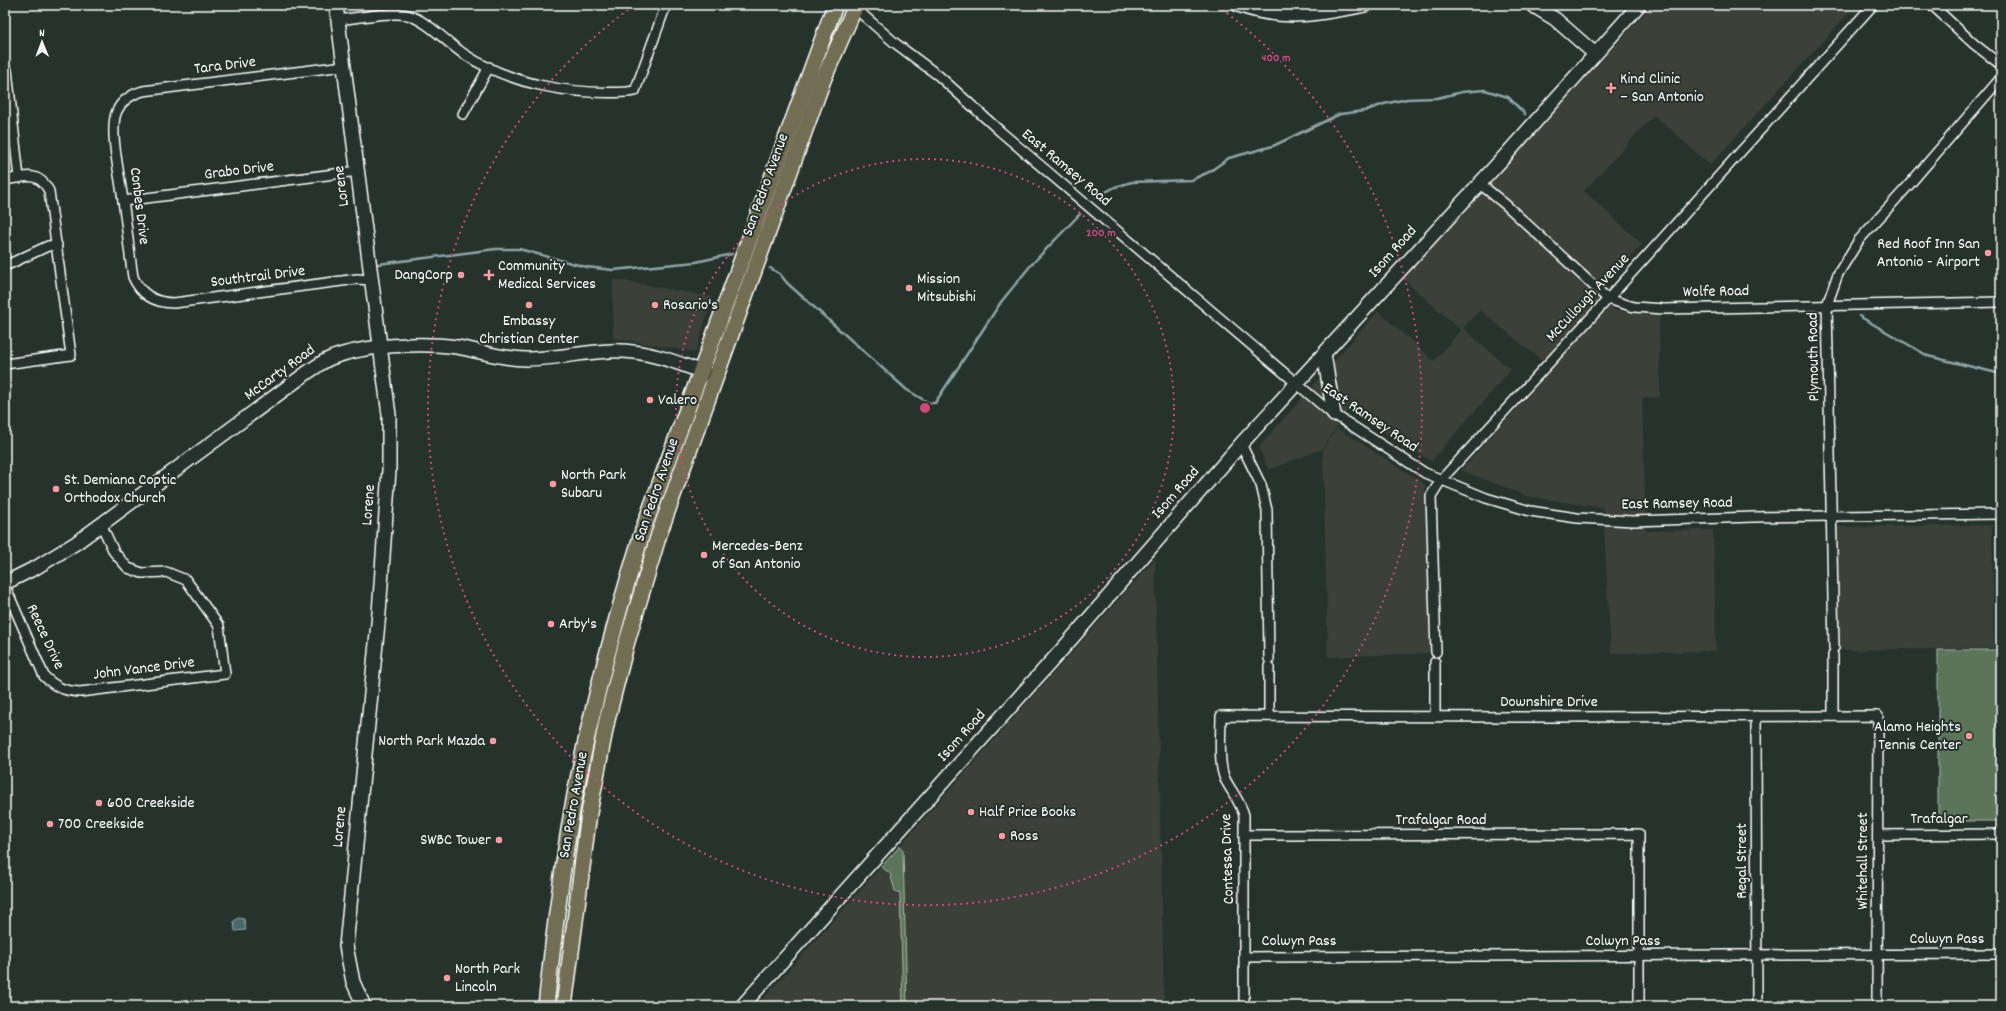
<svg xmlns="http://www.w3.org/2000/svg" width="2006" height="1011" font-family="Dekko,sans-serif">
  <rect width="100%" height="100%" fill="#26332d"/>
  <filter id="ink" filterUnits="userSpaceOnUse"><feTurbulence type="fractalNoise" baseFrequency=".025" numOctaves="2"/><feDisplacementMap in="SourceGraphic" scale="8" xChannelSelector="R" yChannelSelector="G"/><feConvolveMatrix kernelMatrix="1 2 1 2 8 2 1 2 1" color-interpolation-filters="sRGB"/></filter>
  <g filter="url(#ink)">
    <g fill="#3a4138">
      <polygon points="1652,5 1856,5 1710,165 1654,115 1584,191 1642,244 1596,296 1615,310 1632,313 1659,313 1660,397 1642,398 1646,531 1713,530 1716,651 1611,653 1603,508 1527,496 1461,470 1552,369 1480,310 1463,328 1511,370 1431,461 1348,410 1322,449 1268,470 1259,447 1378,311 1434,361 1461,330 1402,278"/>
      <polygon points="613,279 712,297 696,352 613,338"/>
      <polygon points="1337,428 1425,484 1430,653 1328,657 1323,449"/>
      <polygon points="1992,525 1994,648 1839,650 1836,527"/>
      <polygon points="1155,559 1164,1006 757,1006 881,867"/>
    </g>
    <g fill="#5a7459" stroke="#acbaac">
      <rect x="1938" y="650" width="63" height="171"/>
      <polygon points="900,846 903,850 907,1006 903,1006 900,893 895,891 890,873 881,867"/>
    </g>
    <polygon fill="#46696b" stroke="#90a5a6" points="238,918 244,919 246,930 235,931 234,921"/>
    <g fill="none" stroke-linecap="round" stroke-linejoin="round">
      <g stroke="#90a5a6" stroke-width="2.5">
        <polyline points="1096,197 1115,187 1132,182 1191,180 1209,172 1229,158 1273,146 1340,114 1364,111 1384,104 1407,99 1437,98 1462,92 1485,90 1508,97 1525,114"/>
        <polyline points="378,264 496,249 519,249 586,267 613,270 696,262 732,254"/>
        <polyline points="770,268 780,274 787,283 907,390 929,403 935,403 1001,302 1031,265 1080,214"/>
        <polyline points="1859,316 1928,356 2001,374"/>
      </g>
      <defs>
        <g id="street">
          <polyline points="1932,5 1974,44 2001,65"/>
          <polyline points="855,8 895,43 939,76 1001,132 1329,411 1425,473 1486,498 1530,511 1577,518 1633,521 1754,517 2001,514"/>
          <path d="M338 20C355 18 392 11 407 15 427 20 447 43 464 54 511 85 572 95 627 92L635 91 666 5"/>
          <path d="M344 66 143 91C132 94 122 100 117 111 108 129 121 180 123 201 127 226 129 252 133 277 141 295 155 303 174 303L357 279 371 280"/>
          <polyline points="7,70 19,178"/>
          <polyline points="463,114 489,67"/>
          <path d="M5 180C25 177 38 170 49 191L71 355 5 364"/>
          <polyline points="1479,183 1506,205 1608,299 1634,307 1664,309 2001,302"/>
          <polyline points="123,201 358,171"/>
          <polyline points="5,266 48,246 57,245"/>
          <polyline points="1241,444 1261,485 1267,510 1269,659"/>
          <path d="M5 586 44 676C55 687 64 691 80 692L225 674 219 626 186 580 166 572 142 573 128 568 114 552 102 526"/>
          <polyline points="1834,648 1827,305 1838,274 1859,240 1908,186 2001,78"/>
          <polyline points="1436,652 1431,496 1441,480 1608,299 1873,5"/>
          <polyline points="1435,662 1435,717"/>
          <polyline points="1269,666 1269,716"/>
          <polyline points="1756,716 1757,1006"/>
          <polyline points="1833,716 1833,655"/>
          <polyline points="1244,835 1639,834 1639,1006"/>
          <polyline points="1878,835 2001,834"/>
          <polyline points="1245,957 2001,954"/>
          <path d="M1244 1006V815C1240 801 1231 791 1225 779 1218 764 1221 733 1221 716L1547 717 1878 716 1877 1006"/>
        </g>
        <g id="secondary">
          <polyline points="336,5 389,415 389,470 379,613 346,946 353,982 364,1006"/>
          <path d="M1238 5C1284 22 1319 14 1365 5"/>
          <polyline points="1532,5 1555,19 1595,54"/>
          <polyline points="1324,354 1334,415"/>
          <path d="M5 583 37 567 76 543 308 372C316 367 323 361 331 358 364 345 422 342 457 347 480 351 502 359 526 359 554 359 582 352 610 351 644 349 679 363 710 375"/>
          <polyline points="742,1006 1066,645 1241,444 1505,156 1639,5"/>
        </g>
        <g id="primary">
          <path d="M546 1006C553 941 561 876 572 811 589 715 615 620 644 527L835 5"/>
          <polyline points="564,1006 589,813 607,720 626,645 659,534 823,80 856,5"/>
        </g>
      </defs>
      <use href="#street" stroke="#fff" stroke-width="12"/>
      <use href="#secondary" stroke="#fff" stroke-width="16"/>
      <use href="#primary" stroke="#fff" stroke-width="18"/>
      <use href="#street" stroke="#26332d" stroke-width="9"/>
      <use href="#secondary" stroke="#26332d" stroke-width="13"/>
      <use href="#primary" stroke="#726e52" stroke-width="15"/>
    </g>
  </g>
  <g fill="none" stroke="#ce467c" stroke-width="2" stroke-dasharray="2 4">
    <circle cx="925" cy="408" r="249"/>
    <path d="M1217 6A497 497 0 1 1 633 6"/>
  </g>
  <g fill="#ff9aa2" stroke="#26332d" stroke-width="1.5">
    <path d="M1609 82h4v4h4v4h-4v4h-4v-4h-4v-4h4z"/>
    <circle cx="1988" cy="253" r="4"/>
    <circle cx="461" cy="275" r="4"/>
    <path d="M487 269h4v4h4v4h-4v4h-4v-4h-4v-4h4z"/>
    <circle cx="909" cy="288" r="4"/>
    <circle cx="529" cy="305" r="4"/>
    <circle cx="655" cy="305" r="4"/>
    <circle cx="650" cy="400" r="4"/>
    <circle cx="553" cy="484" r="4"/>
    <circle cx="56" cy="489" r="4"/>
    <circle cx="704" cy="555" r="4"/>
    <circle cx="551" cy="624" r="4"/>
    <circle cx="1969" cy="736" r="4"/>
    <circle cx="493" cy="741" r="4"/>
    <circle cx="99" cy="803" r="4"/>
    <circle cx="971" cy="812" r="4"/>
    <circle cx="50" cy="824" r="4"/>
    <circle cx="1002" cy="836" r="4"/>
    <circle cx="499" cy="840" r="4"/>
    <circle cx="447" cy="978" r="4"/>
  </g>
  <g text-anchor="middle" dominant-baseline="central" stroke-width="4" stroke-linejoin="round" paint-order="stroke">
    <g font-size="16" fill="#fff" stroke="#26332d">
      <text transform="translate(225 66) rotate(-7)">Tara Drive</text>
      <text transform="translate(1066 168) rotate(40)">East Ramsey Road</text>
      <text transform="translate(239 171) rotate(-7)">Grabo Drive</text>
      <text transform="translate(766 185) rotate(-70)">San Pedro Avenue</text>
      <text transform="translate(342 186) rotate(-97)">Lorene</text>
      <text transform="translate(139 206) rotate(83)">Conbes Drive</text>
      <text transform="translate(1393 252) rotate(-48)">Isom Road</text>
      <text transform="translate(258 277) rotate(-7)">Southtrail Drive</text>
      <text transform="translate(1716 292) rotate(-1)">Wolfe Road</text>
      <text transform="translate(1588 298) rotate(-47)">McCullough Avenue</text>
      <text transform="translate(1814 357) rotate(-91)">Plymouth Road</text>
      <text transform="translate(280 373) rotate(-36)">McCarty Road</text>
      <text transform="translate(1370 418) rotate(34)">East Ramsey Road</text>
      <text transform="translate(657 490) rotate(-71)">San Pedro Avenue</text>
      <text transform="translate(1176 493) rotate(-49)">Isom Road</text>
      <text transform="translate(1677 504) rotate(-1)">East Ramsey Road</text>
      <text transform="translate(369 505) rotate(-86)">Lorene</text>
      <text transform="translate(45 637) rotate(65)">Reece Drive</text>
      <text transform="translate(144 669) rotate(-7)">John Vance Drive</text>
      <text x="1549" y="702">Downshire Drive</text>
      <text transform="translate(962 736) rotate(-48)">Isom Road</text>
      <text transform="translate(574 805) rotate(-80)">San Pedro Avenue</text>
      <text x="1939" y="819">Trafalgar</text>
      <text x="1441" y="820">Trafalgar Road</text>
      <text transform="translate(340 827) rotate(-85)">Lorene</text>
      <text transform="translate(1228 859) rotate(-92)">Contessa Drive</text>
      <text transform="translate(1742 861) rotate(-90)">Regal Street</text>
      <text transform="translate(1863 861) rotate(-90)">Whitehall Street</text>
      <text x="1947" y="939">Colwyn Pass</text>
      <text x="1299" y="941">Colwyn Pass</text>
      <text x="1623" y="941">Colwyn Pass</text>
    </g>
    <g font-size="16" fill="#fff" stroke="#26332d" text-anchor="start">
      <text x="1620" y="79">Kind Clinic<tspan x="1620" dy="18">– San Antonio</tspan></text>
      <text x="1980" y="244" text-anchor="end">Red Roof Inn San<tspan x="1980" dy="18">Antonio - Airport</tspan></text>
      <text x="498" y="266">Community<tspan x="498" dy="18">Medical Services</tspan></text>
      <text x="453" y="275" text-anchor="end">DangCorp</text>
      <text x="917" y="279">Mission<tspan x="917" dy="18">Mitsubishi</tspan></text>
      <text x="663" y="305">Rosario's</text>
      <text x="529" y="321" text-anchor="middle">Embassy<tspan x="529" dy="18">Christian Center</tspan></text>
      <text x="658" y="400">Valero</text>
      <text x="561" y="475">North Park<tspan x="561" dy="18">Subaru</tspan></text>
      <text x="64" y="480">St. Demiana Coptic<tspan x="64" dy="18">Orthodox Church</tspan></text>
      <text x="712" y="546">Mercedes-Benz<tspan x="712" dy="18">of San Antonio</tspan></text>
      <text x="559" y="624">Arby's</text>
      <text x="1961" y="727" text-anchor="end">Alamo Heights<tspan x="1961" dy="18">Tennis Center</tspan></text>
      <text x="485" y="741" text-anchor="end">North Park Mazda</text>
      <text x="107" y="803">600 Creekside</text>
      <text x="979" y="812">Half Price Books</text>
      <text x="58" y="824">700 Creekside</text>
      <text x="1010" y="836">Ross</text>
      <text x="491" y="840" text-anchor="end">SWBC Tower</text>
      <text x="455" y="969">North Park<tspan x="455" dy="18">Lincoln</tspan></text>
    </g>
  </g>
  <circle cx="925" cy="408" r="6" fill="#ce467c" stroke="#26332d" stroke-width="2"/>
  <g font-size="12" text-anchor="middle" font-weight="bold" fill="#ce467c" stroke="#26332d" stroke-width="4" stroke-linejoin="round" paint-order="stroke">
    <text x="1276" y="61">400 m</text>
    <text x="1101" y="236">200 m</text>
  </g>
  <rect width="2006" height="1011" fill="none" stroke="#26332d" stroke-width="20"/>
  <rect x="10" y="10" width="1986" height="991" fill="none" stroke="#fff" stroke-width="1.5" filter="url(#ink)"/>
  <g transform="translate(42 42) rotate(359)" stroke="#26332d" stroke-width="3" paint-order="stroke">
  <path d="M0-3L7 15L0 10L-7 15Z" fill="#ffffff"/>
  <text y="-6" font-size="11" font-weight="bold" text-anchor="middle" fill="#ffffff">N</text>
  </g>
</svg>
